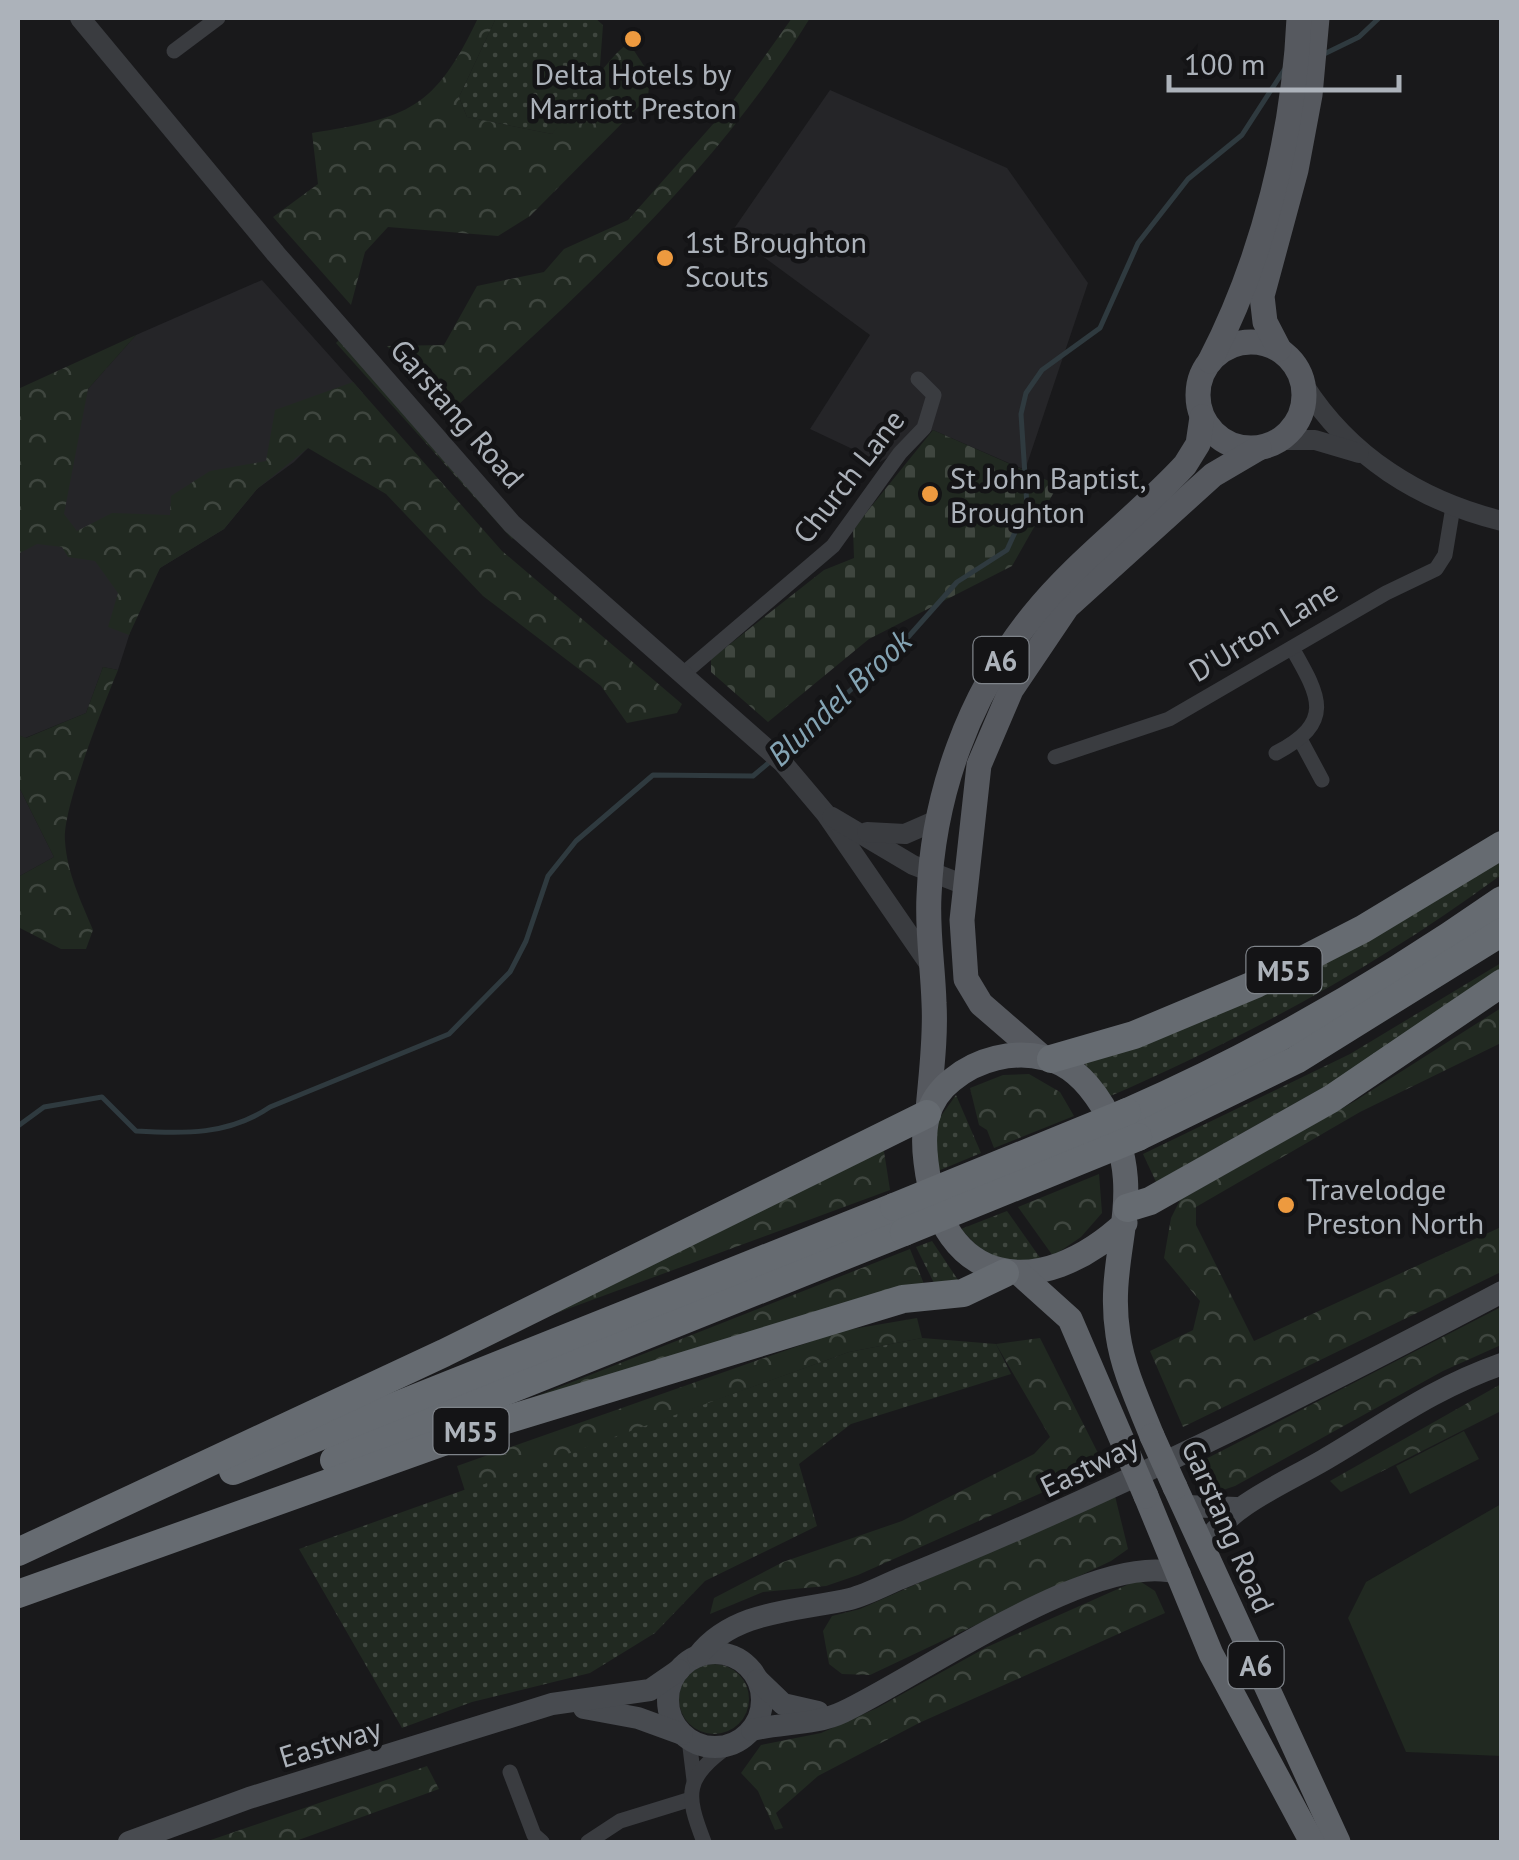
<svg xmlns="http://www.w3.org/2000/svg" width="1519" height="1860" font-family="'PT Sans',sans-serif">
  <defs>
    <pattern id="grass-dots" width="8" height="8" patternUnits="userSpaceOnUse" patternTransform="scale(2.5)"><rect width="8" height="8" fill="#212921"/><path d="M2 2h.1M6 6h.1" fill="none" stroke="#3f463f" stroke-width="1.8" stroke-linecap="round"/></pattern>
    <pattern id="forest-crowns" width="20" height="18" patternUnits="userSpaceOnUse" patternTransform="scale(2.5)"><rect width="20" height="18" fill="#212921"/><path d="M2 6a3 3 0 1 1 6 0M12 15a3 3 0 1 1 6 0" fill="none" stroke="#3f463f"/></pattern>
    <pattern id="cemetery-stones" width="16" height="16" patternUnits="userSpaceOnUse" patternTransform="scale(2.5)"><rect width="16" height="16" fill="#212921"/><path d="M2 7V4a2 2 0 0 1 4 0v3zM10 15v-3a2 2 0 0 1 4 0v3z" fill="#3f463f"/></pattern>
  </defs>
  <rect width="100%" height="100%" fill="#19191b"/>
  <g fill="#252528">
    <polygon points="830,90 1007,168 1088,283 1025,470 933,430 880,462 810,429 870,335 731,233"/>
    <polygon points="262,280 363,393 294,462 257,489 224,529 160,568 136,614 118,670 103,667 86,713 25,738 18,735 18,528 79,421 88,389 136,335"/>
    <polygon points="18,785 54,857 18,877"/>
  </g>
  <g fill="url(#grass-dots)">
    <polygon points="496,18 595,18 603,25 599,79 552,134 467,117 459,97"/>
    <polygon points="339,340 516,536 512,539 336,343"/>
    <path d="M1501 856V875C1379 965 1247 1037 1108 1097L1078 1054Z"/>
    <polygon points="1501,963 1501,970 1345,1075 1156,1182 1143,1154 1350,1054"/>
    <polygon points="956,1095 981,1153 938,1171 933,1127"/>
    <polygon points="1007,1211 1043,1262 996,1266 961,1229"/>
    <polygon points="932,1241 962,1286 936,1287 916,1247"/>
    <polygon points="922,1338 996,1344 1011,1374 851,1424 799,1464 817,1526 705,1581 655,1633 590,1673 472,1702 402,1728 299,1549 849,1352"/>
    <circle cx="714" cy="1699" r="35"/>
  </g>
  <g fill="url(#forest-crowns)">
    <path d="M478 18H496L459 97 467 117 552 134C568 115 614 50 629 43L650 75 648 97 530 216 498 236 388 227 365 252 351 305 273 217 318 184 312 133C408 118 435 109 478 18Z"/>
    <path d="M792 18H810C714 174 581 293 447 415L387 346 444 345 477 286 544 272 564 249 628 220 730 105Z"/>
    <polygon points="136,335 88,389 64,514 77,531 112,513 170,515 171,496 210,471 266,461 275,410 353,382 502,551 682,704 677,713 627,723 601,686 483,596 386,494 308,448 257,489 224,529 160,568 129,635 108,627 118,593 95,561 68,557 62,547 37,544 18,554 18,389"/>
    <path d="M103 667 118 670C104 704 62 809 65 841 67 873 81 901 93 930L86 949H61L18 927V877L54 857 18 785V735L26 738 86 713Z"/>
    <polygon points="1501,1008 1501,1043 1360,1112 1196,1207 1196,1225 1254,1341 1501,1227 1501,1272 1183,1427 1150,1351 1193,1330 1200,1301 1164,1258 1171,1218 1180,1200 1355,1101"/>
    <polygon points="1029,1074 1060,1092 1074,1116 994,1148 987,1130 979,1125 970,1088 1003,1075"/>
    <polygon points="883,1145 890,1190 516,1328"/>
    <polygon points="1099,1174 1102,1213 1081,1237 1053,1256 1018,1207"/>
    <polygon points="910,1249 924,1284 463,1425"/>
    <polygon points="1501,1307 1501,1345 1443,1371 1235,1486 1217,1492 1198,1463"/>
    <polygon points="917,1318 922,1338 849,1352 465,1491 457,1466 841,1331"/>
    <polygon points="1040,1338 1104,1465 858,1575 826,1586 763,1592 710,1614 714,1598 783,1562 902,1521 1034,1454 1050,1437 996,1344"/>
    <polygon points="1501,1384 1501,1411 1341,1492 1330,1481"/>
    <polygon points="1115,1496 1128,1549 1111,1561 870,1675 842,1674 829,1664 823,1631 832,1616 860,1609"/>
    <polygon points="1138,1580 1155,1591 1165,1613 919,1723 818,1776 776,1813 783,1828 775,1830 758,1791 741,1773 761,1745 821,1733 877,1708 987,1647"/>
    <polygon points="427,1766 439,1789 293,1842 205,1842"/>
  </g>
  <polygon fill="url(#cemetery-stones)" points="933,430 1058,485 1012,566 869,639 768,722 711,672 711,659 824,570 854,558 853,529"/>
  <g fill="#212921">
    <polygon points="1464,1431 1479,1459 1410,1494 1396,1466"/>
    <polygon points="1501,1504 1501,1756 1406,1752 1348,1618 1366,1582"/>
  </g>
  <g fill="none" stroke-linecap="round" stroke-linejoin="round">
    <g stroke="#2f3a3f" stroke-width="5">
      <polyline points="1320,56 1359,37 1379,18"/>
      <polyline points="780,753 901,645 957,582 1007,550 1027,506 1021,414 1026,393 1042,370 1100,328 1138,243 1188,179 1242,135 1286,67"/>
      <path d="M18 1126 44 1107 102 1097 136 1131C184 1134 229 1135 270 1107L449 1034 510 972 526 941 548 876 576 841 653 775 753 776 772 760"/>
    </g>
    <g stroke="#3a3c40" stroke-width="15">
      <polyline points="174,51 218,18"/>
      <polyline points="683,674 833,546 900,453 924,428 934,395 918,379"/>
      <polyline points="1300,739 1322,780"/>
      <path d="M1276 753C1335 722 1320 697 1292 648"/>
      <polyline points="1055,757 1169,719 1386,593 1436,569 1445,555 1453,507"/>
      <polyline points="689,1739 694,1780"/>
      <polyline points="510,1772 534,1835 542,1842"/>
      <polyline points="588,1842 620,1821 688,1800"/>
      <path d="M704 1842C685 1793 684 1778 730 1745"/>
    </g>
    <g stroke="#3a3c40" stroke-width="20">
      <polyline points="80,18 276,254 512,524 783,763 826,814 932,968"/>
      <path d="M1304 385C1349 456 1420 501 1502 521"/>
      <polyline points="1281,440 1315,440 1359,453"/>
      <polyline points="832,817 913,865 965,885"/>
      <polyline points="867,832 905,834 937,820"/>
    </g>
    <g stroke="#484b50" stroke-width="22">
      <polyline points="1186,1506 1236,1508"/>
      <path d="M1204 1544C1236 1502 1279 1486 1324 1460 1386 1424 1431 1389 1502 1364"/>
      <circle cx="715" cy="1700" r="47"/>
      <path d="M698 1656C733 1610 798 1611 850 1599 866 1595 883 1586 899 1579 1106 1496 1305 1396 1502 1292"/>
      <polyline points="758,1680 783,1704 818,1712"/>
      <polyline points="584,1708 638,1718 682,1734"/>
      <path d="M752 1730C781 1723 816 1725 843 1712 920 1676 1099 1547 1180 1574"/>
      <polyline points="129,1842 249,1798 552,1704 650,1690 679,1670"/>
    </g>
    <g stroke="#56595f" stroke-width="25">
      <circle cx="1251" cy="395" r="53"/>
      <polyline points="1279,349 1265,322 1262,296 1296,170 1310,95 1317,18"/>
      <path d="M1210 361C1263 259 1294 133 1299 18"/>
      <polyline points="1041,1056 981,1004 966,979 962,920 979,765 1011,690 1067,607 1213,475 1259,448"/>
      <path d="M928 1110C931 1074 936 1038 934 1003 933 967 927 932 929 896 933 794 969 695 1033 615 1078 559 1137 517 1185 465L1198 444 1202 417"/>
    </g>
    <g stroke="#5e6268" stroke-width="25">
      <path d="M1125 1223C1040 1302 941 1289 926 1162 922 1130 925 1101 952 1080 977 1059 1013 1050 1045 1058 1070 1063 1089 1084 1102 1105 1153 1194 1104 1248 1118 1335 1123 1370 1139 1403 1152 1436"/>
      <polyline points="1020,1274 1070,1319 1125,1447"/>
      <polyline points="1175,1487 1338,1842"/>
      <polyline points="1146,1496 1211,1654 1312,1842"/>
    </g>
    <g stroke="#666b71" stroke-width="28">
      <polyline points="1051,1059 1134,1035 1256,984 1363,929 1502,845"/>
      <path d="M1127 1112C1260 1054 1383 983 1502 900"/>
      <polyline points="1138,1137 1296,1060 1502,932"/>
      <polyline points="1127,1208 1150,1201 1331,1099 1502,983"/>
      <polyline points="334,1460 904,1232"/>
      <polyline points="233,1471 894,1207"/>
      <polyline points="18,1552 444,1353 927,1114"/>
      <polyline points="18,1594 496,1423 903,1299 963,1293 1005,1273"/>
    </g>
    <g stroke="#5e6268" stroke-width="25">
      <polyline points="1152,1436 1175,1487"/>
      <polyline points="1125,1447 1146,1496"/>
    </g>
    <g stroke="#666b71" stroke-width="28">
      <polyline points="894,1207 1127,1112"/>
      <polyline points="904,1232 1138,1137"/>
    </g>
  </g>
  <g fill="#ed9a3f" stroke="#141416" stroke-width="4">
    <circle cx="633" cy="39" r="10"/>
    <circle cx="665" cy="258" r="10"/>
    <circle cx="930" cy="494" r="10"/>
    <circle cx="1286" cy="1205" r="10"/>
  </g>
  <g text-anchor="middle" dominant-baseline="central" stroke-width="9" stroke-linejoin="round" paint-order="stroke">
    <g fill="#141416" stroke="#7e8389" stroke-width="2.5">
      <rect x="973.5" y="637" width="55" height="46" rx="8"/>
      <rect x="1246.5" y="947" width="75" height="46" rx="8"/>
      <rect x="433.5" y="1408" width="75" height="46" rx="8"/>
      <rect x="1228.5" y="1642" width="55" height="46" rx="8"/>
    </g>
    <g font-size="28" font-weight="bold" fill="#acb2ba">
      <text x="1001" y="660">A6</text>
      <text x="1284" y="970">M55</text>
      <text x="471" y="1431">M55</text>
      <text x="1256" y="1665">A6</text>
    </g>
    <g font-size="30" fill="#acb2ba" stroke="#141416" text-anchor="start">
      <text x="633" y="73" text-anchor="middle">Delta Hotels by<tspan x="633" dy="34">Marriott Preston</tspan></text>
      <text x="685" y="241">1st Broughton<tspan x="685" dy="34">Scouts</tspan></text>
      <text x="950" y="477">St John Baptist,<tspan x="950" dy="34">Broughton</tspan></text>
      <text x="1306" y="1188">Travelodge<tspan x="1306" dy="34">Preston North</tspan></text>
    </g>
    <g font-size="30" fill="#acb2ba" stroke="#141416">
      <text transform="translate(458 413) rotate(49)">Garstang Road</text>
      <text transform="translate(848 476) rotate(-52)">Church Lane</text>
      <text transform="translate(1263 630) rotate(-31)">D'Urton Lane</text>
      <text transform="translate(1089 1465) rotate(-26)">Eastway</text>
      <text transform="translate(1229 1526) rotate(66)">Garstang Road</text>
      <text transform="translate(330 1742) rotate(-17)">Eastway</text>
    </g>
    <g font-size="32" font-style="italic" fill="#84a4b4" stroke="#141416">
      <text transform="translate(839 697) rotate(-43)">Blundel Brook</text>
    </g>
  </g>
  <rect width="1519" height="1860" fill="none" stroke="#acb2ba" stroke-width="40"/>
  <path d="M1169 75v15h230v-15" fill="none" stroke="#acb2ba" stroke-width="5"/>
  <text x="1184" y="75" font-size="30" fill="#acb2ba" stroke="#141416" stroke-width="8" paint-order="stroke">100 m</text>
</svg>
